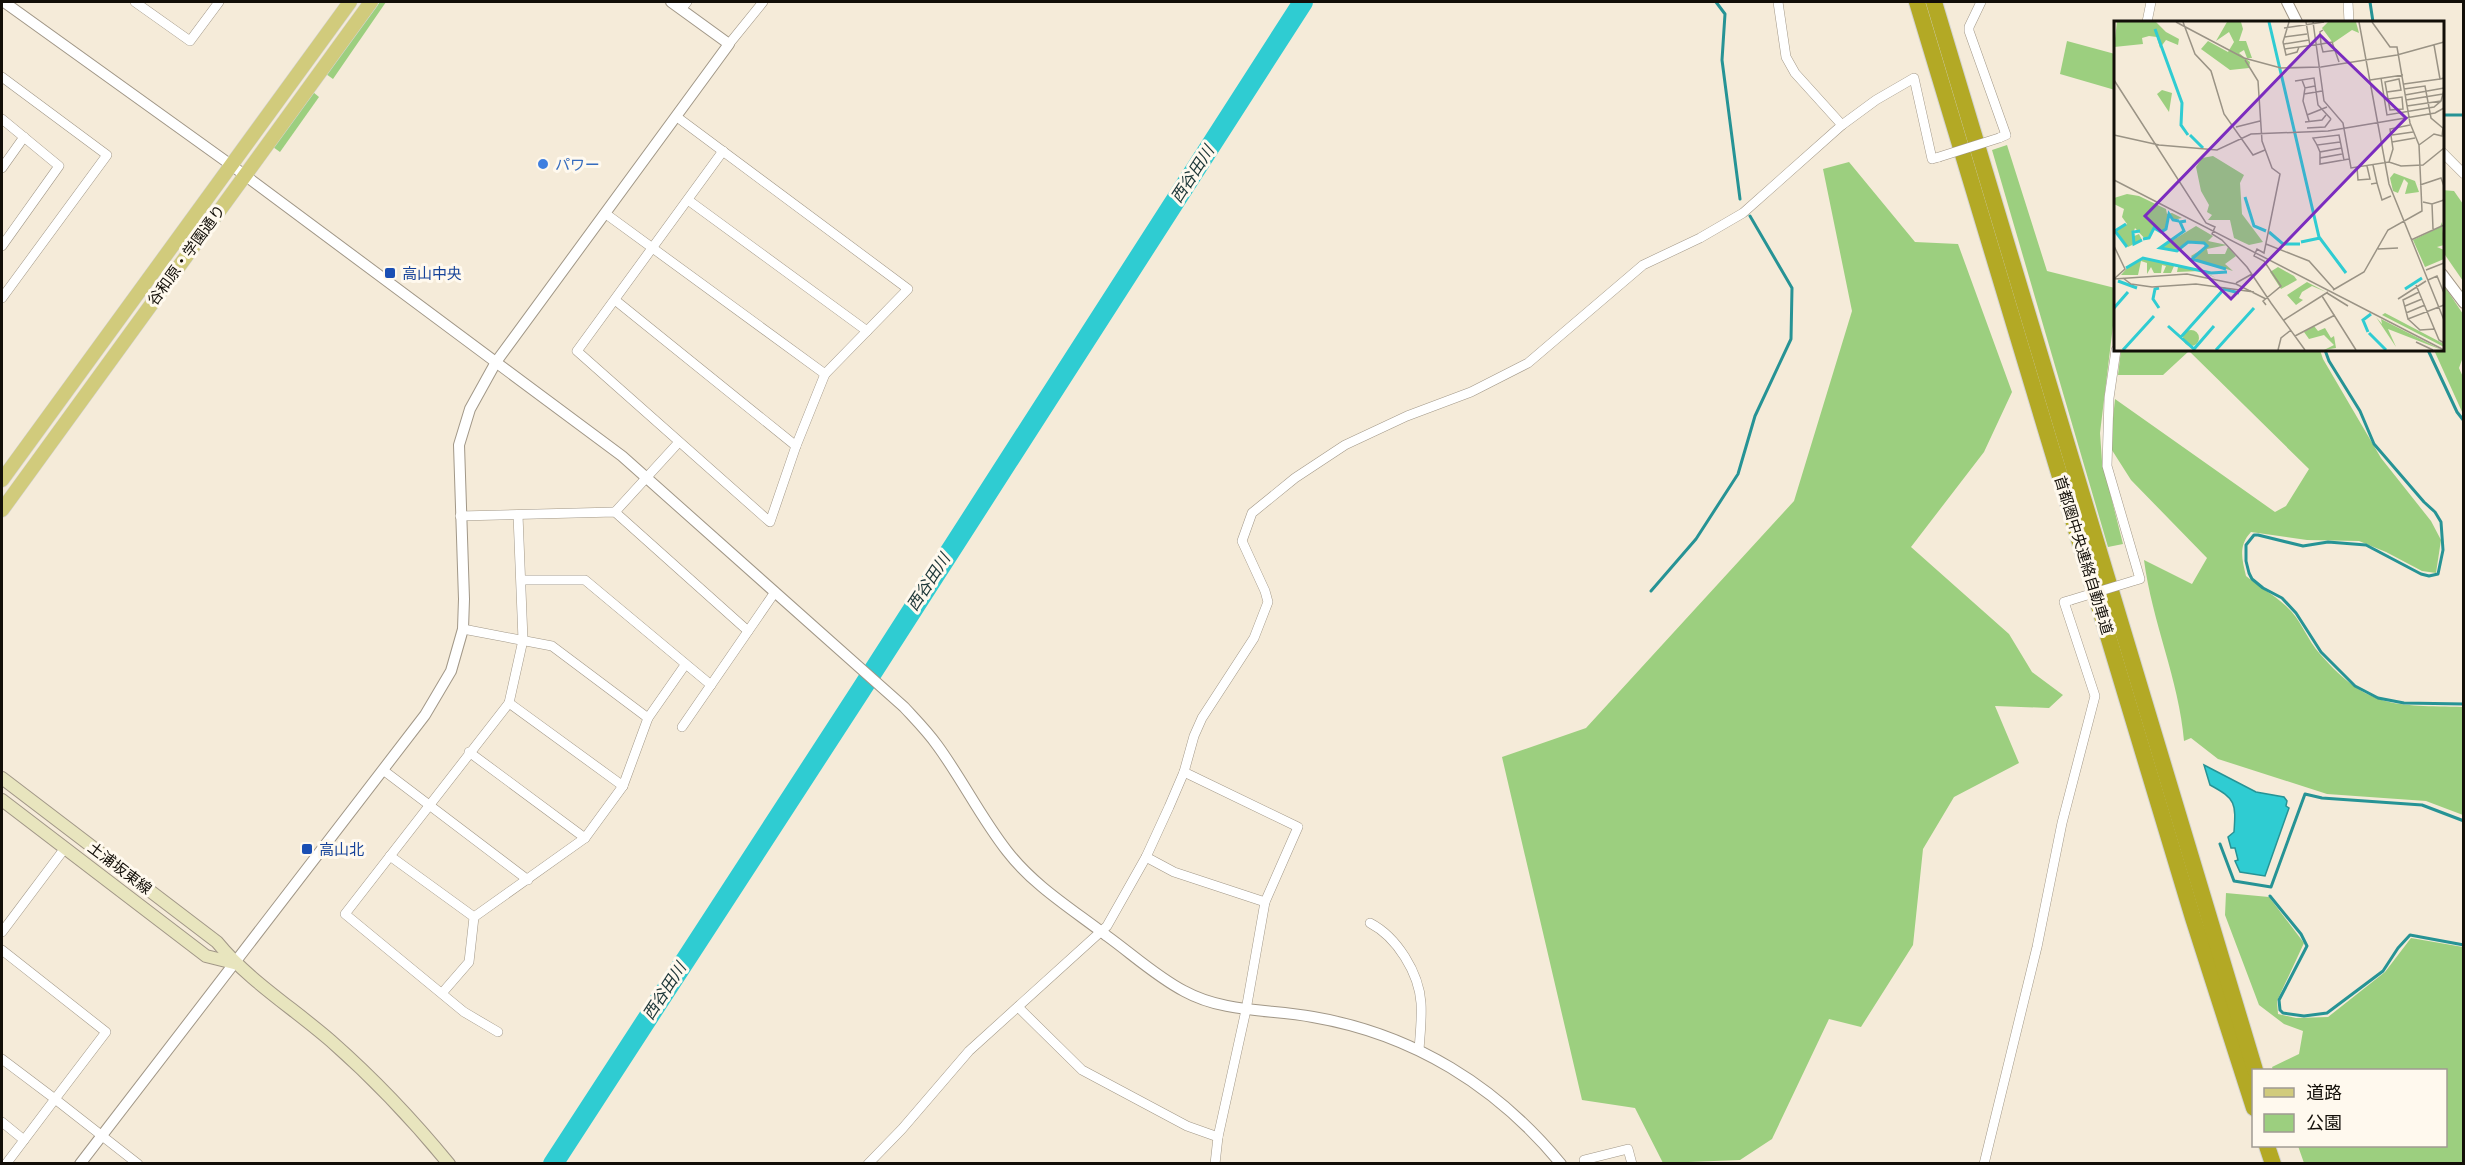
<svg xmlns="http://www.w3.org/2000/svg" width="2465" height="1165" font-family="Quicksand,'Noto Sans JP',sans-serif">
  <rect width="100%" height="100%" fill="#f5ebd9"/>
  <g fill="#9ccf7f">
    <polygon points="380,2 386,2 333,79 326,74"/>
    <polygon points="2067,41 2115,54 2115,90 2060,74"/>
    <polygon points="313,92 319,97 280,152 273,147"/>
    <polygon points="2007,145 2047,271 2115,288 2115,309 2100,433 2102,461 2123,544 2108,547 1992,150"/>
    <polygon points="1849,162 1915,242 1958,244 2012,392 1984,452 1911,547 2009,634 2032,672 2063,695 2049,708 1995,706 2019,763 1954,797 1923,849 1913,945 1861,1027 1829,1019 1772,1139 1740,1160 1663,1163 1635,1108 1582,1100 1502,757 1586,728 1794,501 1852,311 1823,169"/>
    <polygon points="2442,190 2454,191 2463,204 2463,281 2443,252"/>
    <polygon points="2443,284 2463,314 2463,357 2459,368 2463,377 2463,414 2434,350 2442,350"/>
    <path d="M2121 350H2320L2323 359 2381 458 2431 521 2441 540 2436 573 2422 571 2386 552 2359 541 2307 540 2251 532C2238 546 2242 559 2246 576 2258 586 2274 595 2286 606 2301 619 2307 640 2320 654 2369 710 2395 705 2463 707V815L2426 801 2327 794 2218 759 2191 738 2184 741C2179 680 2152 622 2144 560L2192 584 2207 558 2131 480 2110 447 2115 399 2275 512 2286 506 2309 469 2189 351 2163 375H2118Z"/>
    <polygon points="2226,893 2269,897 2304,943 2277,1001 2278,1014 2296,1018 2328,1017 2385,972 2411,938 2463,947 2463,1163 2304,1163 2298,1146 2446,1146 2446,1070 2273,1070 2272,1067 2299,1054 2303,1031 2284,1024 2259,1005 2225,915"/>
  </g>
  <path fill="#2fccd2" stroke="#269395" stroke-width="1.5" d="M2204 765 2256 792 2284 797 2287 801 2286 806 2289 808 2265 876 2240 872 2235 861 2238 860 2235 848H2231L2228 837 2234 832C2236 803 2236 799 2210 785Z"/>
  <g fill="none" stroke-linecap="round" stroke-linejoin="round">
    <g stroke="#269395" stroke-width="3">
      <polyline points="1716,2 1725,14 1722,60 1740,199"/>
      <polyline points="2370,2 2373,22"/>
      <polyline points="2442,115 2464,115"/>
      <polyline points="2325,350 2329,361 2360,411 2374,444 2424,502 2435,512 2441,522 2443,550 2438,574 2429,576 2421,574 2366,545 2328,542 2303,546 2258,535 2254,535 2246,545 2246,561 2249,573 2252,579 2263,588 2282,598 2296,613 2321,652 2355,686 2378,698 2404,703 2464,704"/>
      <polyline points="2428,350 2457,412 2464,421"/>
      <polyline points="1651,591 1696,539 1738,474 1755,416 1791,339 1792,288 1750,216"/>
      <polyline points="2220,844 2234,881 2271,887 2305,794 2322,798 2422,805 2464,821"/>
      <polyline points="2270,896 2301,934 2307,946 2279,1000 2280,1010 2283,1013 2304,1016 2327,1013 2383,971 2398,948 2410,935 2464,945"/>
    </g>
    <polyline stroke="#2fccd2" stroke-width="20" points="553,1164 861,690 1303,2"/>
    <defs>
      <g id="minor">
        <polyline points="135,2 190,41 219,2"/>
        <polyline points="1778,2 1786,57 1795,73 1842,125"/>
        <polyline points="1981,2 1969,27 1969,31 2006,135 1999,138"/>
        <polyline points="2348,2 2349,22"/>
        <polyline points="681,9 687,2"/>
        <polyline points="2147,22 2151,2"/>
        <polyline points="729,44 763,2"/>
        <polyline points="2,77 107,155 2,298"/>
        <polyline points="677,117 908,289 867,331 688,200"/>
        <polyline points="2,119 59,166 2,246"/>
        <polyline points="723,151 577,351 770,522 796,446"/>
        <polyline points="2442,152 2464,174"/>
        <polyline points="2,168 24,137"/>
        <polyline points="606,214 825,374 867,331"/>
        <polyline points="615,300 796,446 825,374"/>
        <polyline points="2116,350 2109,398 2107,466 2140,579 2133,581"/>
        <polyline points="615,512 679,442"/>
        <polyline points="460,516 615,512 748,631"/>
        <polyline points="522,580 585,580 711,685"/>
        <polyline points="463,629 552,646 648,718"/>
        <polyline points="509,703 623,786"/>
        <polyline points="682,727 775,592"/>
        <polyline points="469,752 585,838"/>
        <polyline points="383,770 528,880"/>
        <polyline points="1184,772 1298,827 1265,902 1246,1010 1218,1137 1215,1164"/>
        <polyline points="390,856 474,917 469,962 443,992"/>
        <polyline points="1146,857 1174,872 1265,902"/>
        <polyline points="474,917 585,838 623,786 648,718 685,665"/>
        <path d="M1370 923C1397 937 1419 973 1421 1003 1422 1019 1420 1035 1419 1050"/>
        <polyline points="2,932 65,848"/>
        <polyline points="2,950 106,1032 55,1099 138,1164"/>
        <polyline points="1018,1007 1082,1070 1187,1126 1218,1137"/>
        <polyline points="498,1032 464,1012 345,914 509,703 523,640 518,515"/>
        <polyline points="2,1059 55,1099 6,1164"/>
        <polyline points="2,1122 24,1140"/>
        <polyline points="868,1164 902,1129 969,1051 1107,926 1146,857 1169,807 1184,772 1194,736 1202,718 1254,638 1268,602 1265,591 1242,541 1252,513 1295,478 1345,445 1407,416 1471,392 1528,363 1643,265 1700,238 1743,213 1842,125 1876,100 1914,78 1932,159 1939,157"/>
        <polyline points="1585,1164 1584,1160 1628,1149 1632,1164"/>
        <polyline points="1984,1164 2037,947 2062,823 2095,696 2064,602 2071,600"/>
      </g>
      <g id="tertiary">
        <path d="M4 2 231 165 622 456 904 707C915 719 927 731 937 745 962 779 981 818 1007 851 1034 886 1072 909 1107 936 1132 954 1157 977 1184 991 1224 1013 1270 1009 1313 1017 1413 1034 1497 1086 1561 1164"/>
        <polyline points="2287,2 2297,22"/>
        <polyline points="2442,274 2464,303"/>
        <polyline points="80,1164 425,715 451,671 463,629 464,599 459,445 470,409 496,362 729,44 671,2"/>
      </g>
      <g id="secondary">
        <path d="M2 778 217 942C248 980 293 1008 331 1041 373 1078 413 1120 449 1164"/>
        <polyline points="2,800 206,956 234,963"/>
      </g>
      <g id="primary">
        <polyline points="2,480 350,2"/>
        <polyline points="2,510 371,2"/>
      </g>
      <g id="motorway">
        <polyline points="1917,2 2193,918 2254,1108"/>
        <polyline points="1934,2 2255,1070"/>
        <polyline points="2267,1146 2273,1164"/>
      </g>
    </defs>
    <use href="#minor" stroke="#a19787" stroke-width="10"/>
    <use href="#tertiary" stroke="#a19787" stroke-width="12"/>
    <use href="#secondary" stroke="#a19787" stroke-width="14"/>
    <use href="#primary" stroke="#d4d4d3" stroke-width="15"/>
    <use href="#motorway" stroke="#d4d4d3" stroke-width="18"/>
    <use href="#minor" stroke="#fff" stroke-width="9"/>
    <use href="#tertiary" stroke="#fff" stroke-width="10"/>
    <use href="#secondary" stroke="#e8e5be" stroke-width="12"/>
    <use href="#primary" stroke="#d1cb7c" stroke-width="14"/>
    <use href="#motorway" stroke="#b3a925" stroke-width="16"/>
    <defs>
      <g id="minor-bridge">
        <polyline points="1939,157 1999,138"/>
        <polyline points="2071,600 2133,581"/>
      </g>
    </defs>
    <use href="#minor-bridge" stroke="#a19787" stroke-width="10" stroke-linecap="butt"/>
    <use href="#minor-bridge" stroke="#fff" stroke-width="9"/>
  </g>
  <circle fill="#3f7fe0" stroke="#fff9ee" stroke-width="2" cx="543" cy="164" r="6"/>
  <g fill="#1a4fb4" stroke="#fff9ee" stroke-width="2">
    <rect x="384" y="267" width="12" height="12" rx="3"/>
    <rect x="301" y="843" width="12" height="12" rx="3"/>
  </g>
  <g text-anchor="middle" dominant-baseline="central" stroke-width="6" stroke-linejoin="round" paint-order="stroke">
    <g font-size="15" fill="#366cbe" stroke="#fff9ee" text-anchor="start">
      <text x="555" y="164">パワー</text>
    </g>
    <g font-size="15" fill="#120e08" stroke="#fff9ee">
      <text transform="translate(186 255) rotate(-54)">谷和原・学園通り</text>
      <text transform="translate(2084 555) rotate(73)">首都圏中央連絡自動車道</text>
      <text transform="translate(120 868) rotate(37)">土浦坂東線</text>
    </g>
    <g font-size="15" fill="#164399" stroke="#fff9ee" text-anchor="start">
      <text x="402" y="273">高山中央</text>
      <text x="319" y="849">高山北</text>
    </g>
    <g font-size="16" font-style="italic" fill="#20393a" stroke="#fff9ee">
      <text transform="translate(1192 174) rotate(-57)">西谷田川</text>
      <text transform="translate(928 582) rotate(-57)">西谷田川</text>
      <text transform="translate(664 991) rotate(-57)">西谷田川</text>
    </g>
  </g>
  <g transform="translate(2114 21)">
    <rect width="330" height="330" fill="#f5ebd9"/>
    <path d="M3 1H42L52 11 65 18 64 24 52 19 46 27 43 16 35 15 28 17 29 23 0 26ZM113 1H127L129 8 125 20H132L138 37H133L130 29 125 32 136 41 135 47 116 49 87 28 94 20 114 31 120 21 115 11 102 20ZM214 1H242L245 12 238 9 219 22 208 7ZM48 69 58 72 55 91 43 73ZM99 135 130 154 126 162 128 193 149 221 135 224 120 217 116 199H94L98 194 93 191 95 184 87 170 82 146 88 137ZM280 152 301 160 305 171 291 173 294 162 290 158 284 172 279 170 276 157ZM13 173 25 175 52 188 53 193 58 192 68 197 59 199 55 193 52 208 47 211 40 207 32 219 21 207 18 216 25 213 28 219 14 226 2 211 13 203 8 196 10 188 0 183V177ZM328 201 330 224 323 226 330 229V238L311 246 299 219 326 206ZM82 205 99 215 94 220 113 224 93 228 94 233H111L114 226 122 235 111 243 119 250 79 238 77 235 93 225 90 221H73L61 230 46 227ZM30 238 87 249 102 257 86 250 63 251 64 246 60 245 57 252H49L52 245 48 244 47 252H40L37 246 33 253V242L27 240 24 254H7L14 246ZM164 246 180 255 183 259 167 268 156 251ZM193 261 212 271 198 265 188 271 185 277 189 279 182 284 173 274ZM271 292 330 323V326L268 294ZM262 296 268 303 267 298 328 329 274 308 282 326ZM200 305 204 310 211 307 217 317 220 315 222 327 210 329 220 324 210 314 195 318 190 311ZM69 317a8 8 0 1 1 16 0a8 8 0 1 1-16 0Z" fill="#9ccf7f"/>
    <path fill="none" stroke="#2fccd2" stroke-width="3" d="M155 1 205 216 232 252M41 8 68 82 67 104 74 114M76 114 89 127M131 176 140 205 152 210M72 200 66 201 70 210 46 227 63 230 74 221 90 222 93 225 78 238 112 248M12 203 1 210 13 226M26 210 19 211 20 223 28 219M155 211 169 223H186M29 218 35 217 40 207 47 211 52 208 55 193 59 199 65 200M187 221 206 217M12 247 29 237 97 252 113 251M4 260 23 267M45 267 41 268 39 278 45 287M291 268 308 257M0 287 14 271M54 305 80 328 100 305M254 311 249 299 257 293M255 312 272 329M67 316 110 268 125 272M9 329 40 295M102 329 140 287"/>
    <path fill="none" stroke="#9a9385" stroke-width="1.5" d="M62 1 130 37 167 47 207 46 283 34 330 21M69 1 81 33 97 50 110 93 139 134 151 129M175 1 169 21 172 34 183 31 185 26M192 1 196 25M199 1 210 80 229 102 237 147 275 141 287 145 309 144 330 127M245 1 275 163 330 299M258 1 276 26H283L296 102 305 124M170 7 210 1M209 9 206 11 207 23 218 21 225 41M171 16 193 13M170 23 195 19M320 24 326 58 330 57M171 28 207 23 209 31 223 29M131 39 144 60 148 120 158 147 166 153 150 232 143 228 140 235 150 240 167 265 149 280 152 284M267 57 273 94 320 86 327 80 330 69M0 59 92 202 101 206 98 213 108 219 133 246 157 282M188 59 191 67 201 65M256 59 289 54M181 60 200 57 204 84 217 98M290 63 326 58M191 67 189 80 195 100M290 68 311 65 317 97 330 108M273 71 287 69 285 58 271 61 276 89 289 88 288 76 274 78M190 73 208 70M291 74 330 67M292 79 329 73M293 85 327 80M193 94 213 86M191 101 208 99 212 94M122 106 146 100M193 107 211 106 217 98M0 114 45 124 103 129 137 113 214 110 321 92 330 87M278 114 299 111M278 121 301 117M203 124 199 117 225 114 230 139M206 131 203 124 226 121M228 133 206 137V143L235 138M206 137V131L228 127M275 141 279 128 276 108 296 104M243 146 244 159 256 158 253 145M0 159 330 329M263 162 268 179 277 175M257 163 263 162 259 144M306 164 327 157 330 165M309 181 318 183 330 179M318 183 319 208M297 219 330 204M152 223 195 240 220 268M0 225 11 248 1 257M264 228 284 227M312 249 330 242M9 257 17 263 38 266 82 263 140 271M0 258 73 253 122 263 152 278M314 259 323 255 330 272M122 262 138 253M302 264 325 319 330 322M219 269 250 251 274 209 308 190 305 124 320 113 328 115 329 107M305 271 289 279 294 298 330 284M213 272 234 285M208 275 242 329M284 278 312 260M157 282 191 329M291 285 308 278M292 292 311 284M294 298 306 309 321 308M170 299 214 271M181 315 221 294M302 321 319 329M164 329 167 317 177 309"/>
    <path fill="#7b2cbf" fill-opacity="0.15" stroke="#7b2cbf" stroke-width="3" d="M206 14 292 97 117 278 31 195Z"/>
    <rect width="330" height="330" fill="none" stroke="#120e08" stroke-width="3"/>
  </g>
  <rect width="2465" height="1165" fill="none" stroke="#120e08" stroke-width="6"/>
  <rect x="2252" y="1069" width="195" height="78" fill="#fff9ee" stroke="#a09b92" stroke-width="1.5"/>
  <rect x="2264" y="1088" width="30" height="9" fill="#d1cb7c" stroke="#a09b92" stroke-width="1.5"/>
  <text x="2306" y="1099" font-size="18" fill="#120e08">道路</text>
  <rect x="2264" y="1114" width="30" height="18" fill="#9ccf7f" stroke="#a09b92" stroke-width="1.5"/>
  <text x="2306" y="1129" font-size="18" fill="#120e08">公園</text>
</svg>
